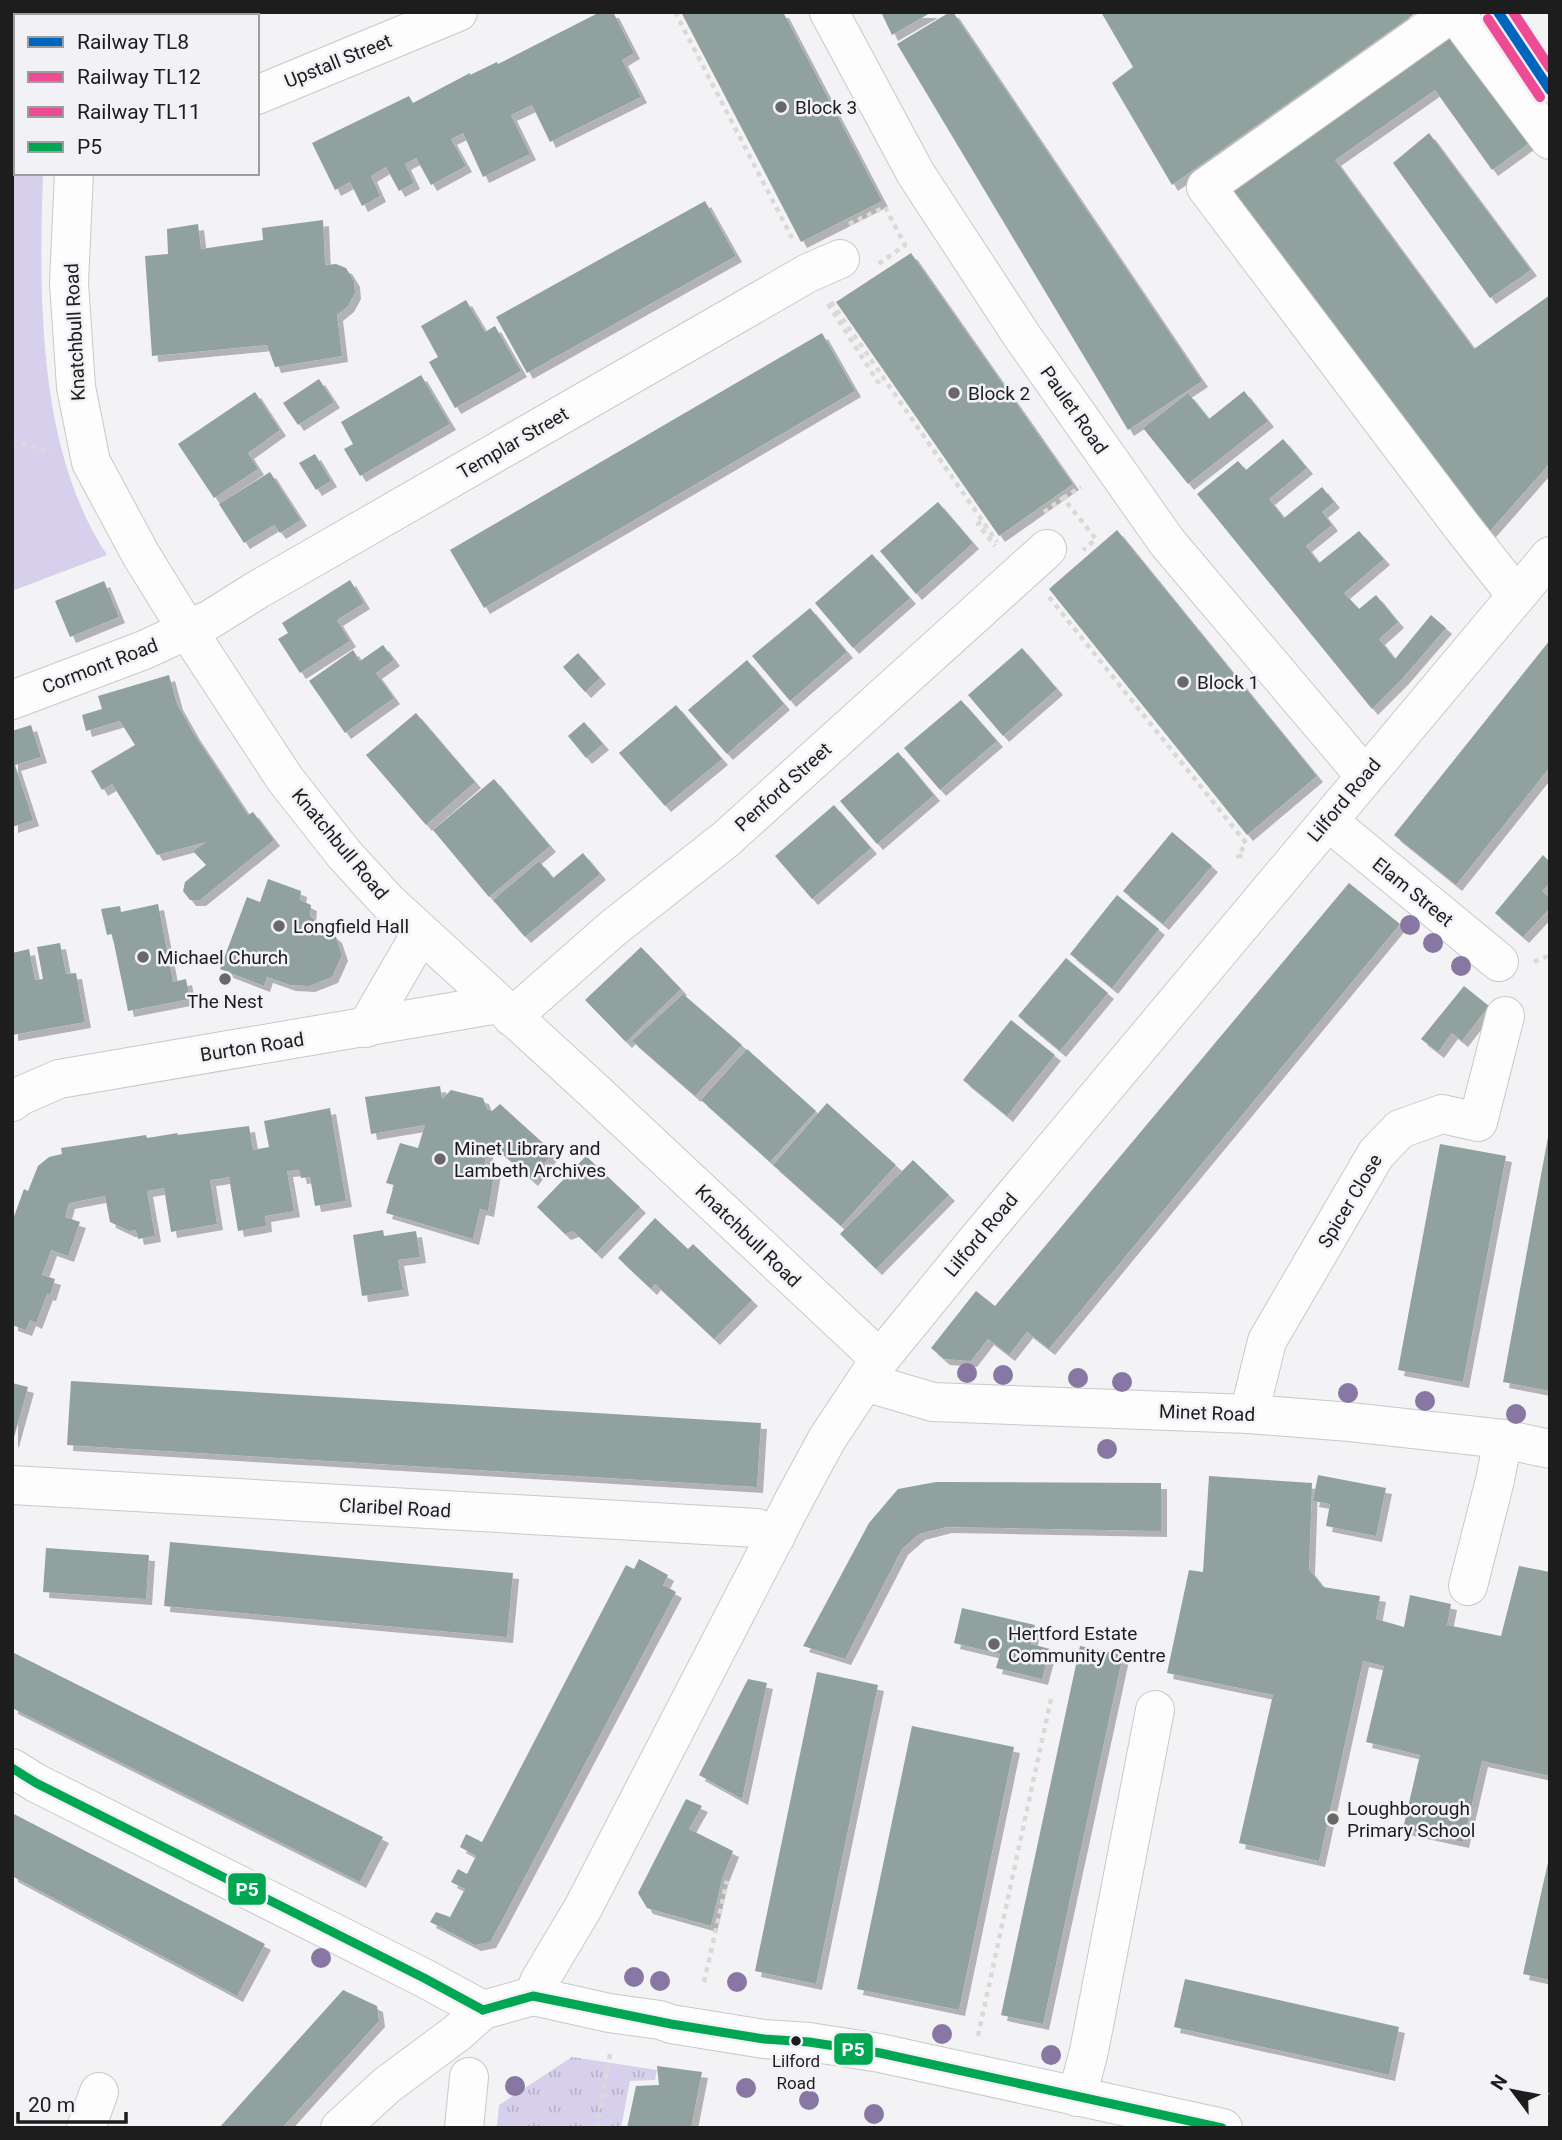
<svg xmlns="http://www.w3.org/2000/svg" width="1562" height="2140" font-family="Roboto,sans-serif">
  <defs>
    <pattern id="grass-tufts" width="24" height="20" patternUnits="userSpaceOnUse" patternTransform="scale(1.75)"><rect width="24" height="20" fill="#d7d0ec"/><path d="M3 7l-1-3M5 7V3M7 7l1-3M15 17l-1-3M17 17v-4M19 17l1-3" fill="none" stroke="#b8b2ca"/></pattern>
    <filter id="shadow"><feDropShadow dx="6" dy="6" stdDeviation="0" flood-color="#0004"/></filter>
  </defs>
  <rect width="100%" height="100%" fill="#f3f2f4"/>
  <polygon fill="url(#grass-tufts)" points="572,2057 657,2070 655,2080 630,2081 621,2128 497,2128 499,2105"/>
  <path fill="#d7d0ec" d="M12 12H48V16H16V173H43C39 294 37 450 107 555L12 591Z"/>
  <g fill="#91a29e" filter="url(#shadow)">
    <polygon points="148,12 212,12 213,16 149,16"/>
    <polygon points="600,12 613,12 634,53 622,60 641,97 550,142 532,105 511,115 530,154 483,177 463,133 451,139 466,166 431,185 416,158 405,164 414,183 399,191 386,167 371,176 380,196 362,206 350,182 335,190 312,143 409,96 413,103 470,73 470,75 497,62 498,64"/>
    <polygon points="681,12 783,12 882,201 801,242"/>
    <polygon points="881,12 932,12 892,35"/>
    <polygon points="950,12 953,12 1202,381 1128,430 897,44"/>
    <polygon points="1101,12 1417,12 1172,185 1112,83 1133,67"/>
    <polygon points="1455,31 1535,139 1492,170 1435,90 1335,160 1474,349 1550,295 1550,463 1484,538 1231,189"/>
    <polygon points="1429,133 1531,270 1490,298 1393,163"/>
    <polygon points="705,201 736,256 527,373 496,317"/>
    <polygon points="323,220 325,265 336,264 346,268 354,281 355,293 348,306 337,315 342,356 275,367 267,345 152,356 145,256 168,254 167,229 198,224 201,249 263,240 262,228"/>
    <polygon points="911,253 1073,484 999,536 836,302"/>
    <polygon points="466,300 485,332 495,326 521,371 455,408 429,362 438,357 421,326"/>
    <polygon points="822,333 855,391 484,608 450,550"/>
    <polygon points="421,375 450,424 360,476 344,449 353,444 341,422"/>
    <polygon points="319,379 334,402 298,425 283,403"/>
    <polygon points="1244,391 1268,421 1188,484 1143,428 1188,393 1209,419"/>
    <polygon points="255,392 280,430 248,453 258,469 214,498 178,444"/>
    <polygon points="1283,439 1307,468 1269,499 1284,518 1322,487 1334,502 1322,512 1332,525 1306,546 1319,563 1359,531 1384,559 1344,593 1359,609 1376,595 1398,622 1379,639 1395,659 1431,615 1446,628 1403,678 1372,709 1197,494 1238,461 1246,470"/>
    <polygon points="315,454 331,481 316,490 299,463"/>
    <polygon points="270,472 301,520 280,533 274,525 244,543 219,504"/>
    <polygon points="938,502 973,543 916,594 880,551"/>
    <polygon points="1117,530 1317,776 1247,835 1049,589"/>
    <polygon points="872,554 910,598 853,648 815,603"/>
    <polygon points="350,580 364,603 337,620 350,641 300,673 278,639 288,633 282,623"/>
    <polygon points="104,581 119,617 70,637 55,601"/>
    <polygon points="810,608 847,652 790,701 752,656"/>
    <polygon points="1550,640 1550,767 1456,885 1394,835"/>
    <polygon points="383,645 394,660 376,673 394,698 345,733 309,681 353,650 360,661"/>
    <polygon points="1022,648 1057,689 1003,736 968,695"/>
    <polygon points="578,653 600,678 585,692 563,667"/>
    <polygon points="747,660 784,704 727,754 688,710"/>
    <polygon points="169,675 177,704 194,734 248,815 253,812 274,840 200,900 190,900 183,891 185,882 206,865 193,851 206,842 157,855 112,784 102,790 91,771 135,745 120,721 86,731 82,715 102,709 98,696"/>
    <polygon points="961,700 997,741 940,790 904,748"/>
    <polygon points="676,705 722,759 665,806 619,753"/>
    <polygon points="416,713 475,782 426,825 366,755"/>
    <polygon points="584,722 603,744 586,758 568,736"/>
    <polygon points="31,725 41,757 15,765 33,820 12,827 12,731"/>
    <polygon points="898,752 934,795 877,844 840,801"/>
    <polygon points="494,779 550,846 489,897 433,830"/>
    <polygon points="834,805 871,848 812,899 775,856"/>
    <polygon points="1172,832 1212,866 1163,924 1123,891"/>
    <polygon points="583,853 600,874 525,937 493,900 539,861 553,878"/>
    <polygon points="1543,855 1550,862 1550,883 1542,891 1550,898 1550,908 1523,937 1495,913"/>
    <polygon points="268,879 301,891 300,900 311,905 310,916 336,937 342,955 332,977 309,986 290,985 267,977 264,986 220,969 247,897 260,902"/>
    <polygon points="1349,883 1400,924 1049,1349 1027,1332 1009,1355 988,1339 971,1361 944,1359 931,1348 976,1291 995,1306"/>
    <polygon points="1117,895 1159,929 1112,988 1070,954"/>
    <polygon points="158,904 173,982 186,979 190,999 128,1011 112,934 107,935 101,909 120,906 121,912"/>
    <polygon points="60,943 66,974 76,973 85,1022 12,1035 12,953 29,949 35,980 43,979 37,947"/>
    <polygon points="641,947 681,989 626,1042 585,1000"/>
    <polygon points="1066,958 1108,993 1060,1051 1018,1016"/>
    <polygon points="1464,986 1489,1006 1462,1041 1452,1033 1438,1052 1421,1039"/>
    <polygon points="683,994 742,1045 695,1096 632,1041"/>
    <polygon points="1011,1020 1055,1055 1007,1116 963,1080"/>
    <polygon points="747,1049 816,1111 770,1162 701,1100"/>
    <polygon points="440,1086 442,1099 451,1090 483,1098 487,1109 492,1111 500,1104 553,1152 532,1180 489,1142 484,1166 495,1169 488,1211 480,1209 473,1239 386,1213 394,1185 386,1183 400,1143 418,1148 425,1125 371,1134 365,1097"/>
    <polygon points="827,1103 896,1165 841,1226 773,1165"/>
    <polygon points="330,1108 346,1201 315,1206 310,1177 301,1178 299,1170 287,1171 294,1211 265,1216 266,1226 238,1231 229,1177 218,1179 210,1180 217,1224 171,1232 164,1188 147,1191 155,1236 138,1239 136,1230 129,1231 110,1222 105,1196 69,1203 65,1217 80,1222 68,1256 51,1250 42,1275 55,1279 50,1295 47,1294 36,1323 30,1320 26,1330 12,1325 12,1222 24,1189 28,1191 38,1166 49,1157 62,1154 61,1148 146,1135 147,1138 178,1133 177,1135 249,1126 253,1150 269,1147 264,1121"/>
    <polygon points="1548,1137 1550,1137 1550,1391 1503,1382"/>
    <polygon points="1440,1144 1506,1156 1463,1382 1398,1370"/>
    <polygon points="586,1156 640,1207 596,1253 573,1231 565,1234 537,1207"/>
    <polygon points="913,1160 949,1195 876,1269 840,1234"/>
    <polygon points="655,1218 688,1249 693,1244 752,1300 714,1339 655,1284 651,1289 618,1258"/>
    <polygon points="383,1230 384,1236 416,1231 420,1257 398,1260 403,1290 362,1296 353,1235"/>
    <polygon points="71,1381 761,1423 757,1487 67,1445"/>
    <polygon points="12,1383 28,1387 13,1441 12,1441"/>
    <polygon points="1318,1475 1386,1488 1376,1536 1326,1526 1330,1504 1313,1501"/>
    <polygon points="1209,1476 1312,1483 1309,1569 1323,1587 1380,1596 1376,1619 1404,1627 1410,1595 1451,1604 1447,1625 1501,1636 1519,1566 1550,1572 1550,1776 1482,1761 1463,1842 1403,1829 1420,1755 1366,1742 1384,1666 1363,1661 1319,1861 1239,1843 1273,1695 1167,1673 1189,1570 1203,1572"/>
    <polygon points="936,1482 1161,1483 1161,1531 946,1527 919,1534 902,1549 845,1659 803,1646 869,1523 898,1489"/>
    <polygon points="170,1542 513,1573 507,1637 164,1606"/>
    <polygon points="46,1548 149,1555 146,1599 43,1592"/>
    <polygon points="639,1559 668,1575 663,1585 676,1592 500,1924 490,1942 475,1945 430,1922 436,1912 450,1917 465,1889 451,1882 458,1869 467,1874 476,1856 460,1847 466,1834 482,1842 626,1565 634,1569"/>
    <polygon points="962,1608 1035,1625 1031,1644 1050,1649 1042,1679 996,1668 1000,1654 954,1643"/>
    <polygon points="1080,1646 1123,1655 1043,2024 1001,2015"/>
    <polygon points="12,1652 383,1837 360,1882 12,1708"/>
    <polygon points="817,1672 878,1685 816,1984 755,1971"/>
    <polygon points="748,1679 767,1683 742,1799 699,1775"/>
    <polygon points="912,1726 1014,1747 959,2010 857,1989"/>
    <polygon points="686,1799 702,1806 689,1829 733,1851 722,1879 711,1926 647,1908 638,1893"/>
    <polygon points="12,1813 265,1944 237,1996 12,1876"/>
    <polygon points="1549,1858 1550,1858 1550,1980 1523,1974"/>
    <polygon points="1185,1979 1399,2027 1389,2075 1174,2027"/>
    <polygon points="343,1990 377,2006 379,2021 282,2128 219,2128"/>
    <polygon points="657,2066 702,2072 691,2128 627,2128 636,2086 659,2085"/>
  </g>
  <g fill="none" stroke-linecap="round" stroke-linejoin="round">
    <defs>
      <g id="minor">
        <polyline points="829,12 916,174 1022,336 1167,542 1365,776"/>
        <polyline points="1453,12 1206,187 1463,528 1516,595"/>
        <polyline points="1454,12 1550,140"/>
        <polyline points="84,16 84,12"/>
        <polyline points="257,95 458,12"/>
        <polyline points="74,173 69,283 76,387 91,462 141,555 188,631 285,779 344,854 388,902 593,1090 880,1359"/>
        <polyline points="12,700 144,650 211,619 257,590 808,273 840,259"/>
        <polyline points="1328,821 1499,962"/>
        <polyline points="512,1017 612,929 726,839 1047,549"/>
        <polyline points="366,1028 421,933"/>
        <polyline points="12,1102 20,1096 59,1079 498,1004"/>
        <polyline points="865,1382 933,1402 1249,1414 1350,1422 1503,1439 1550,1449"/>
        <polyline points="1249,1414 1267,1341 1376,1154 1400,1129 1442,1114 1478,1122 1505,1016"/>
        <polyline points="12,1485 757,1528 776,1536"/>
        <polyline points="1468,1586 1495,1480 1503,1439"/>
        <polyline points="12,1768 36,1783 424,1978 483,2010"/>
        <polyline points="533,1996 540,1980 583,1908 795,1498 827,1439 880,1359 973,1245 1550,556"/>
        <polyline points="1077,2097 1089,2051 1155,1710"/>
        <polyline points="86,2128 99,2092"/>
        <polyline points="340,2128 387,2085 457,2033 483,2010 533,1996 609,2013 660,2020 671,2024 764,2039 809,2042 880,2053 1223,2128"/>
        <polyline points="464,2128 469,2077"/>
      </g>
    </defs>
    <use href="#minor" stroke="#c9c8ca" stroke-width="40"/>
    <g stroke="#dad9da" stroke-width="4.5" stroke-dasharray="5 5" stroke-linecap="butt">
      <polyline points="675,12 792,238"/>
      <polyline points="849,224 885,207 905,245 877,265"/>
      <polyline points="831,302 997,542"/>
      <polyline points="828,304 878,382 885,378"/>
      <polyline points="12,440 51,453"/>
      <polyline points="1063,498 1081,487"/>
      <polyline points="1044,512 1063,498 1096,539 1083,550"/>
      <polyline points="981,522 978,524 995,546"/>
      <polyline points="1049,597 1246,843 1238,856 1247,856"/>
      <polyline points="1534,962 1550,955"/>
      <polyline points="704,1982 727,1881"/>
      <polyline points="978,2036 1051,1699"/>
      <polyline points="597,2128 610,2054"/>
    </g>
    <use href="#minor" stroke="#fdfdfd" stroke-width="38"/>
    <defs>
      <g id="bus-1">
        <polyline points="12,1768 36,1783 424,1978 483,2010"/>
        <polyline points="483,2010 533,1996 671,2024 764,2039 809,2042 880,2053 1222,2128"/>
      </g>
    </defs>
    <use href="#bus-1" stroke="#f2f1f5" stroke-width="14"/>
    <use href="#bus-1" stroke="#00a651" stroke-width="9"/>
    <defs>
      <polyline id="rail-1" points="1498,12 1550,90"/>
      <polyline id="rail-2" points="1488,19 1540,97"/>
      <polyline id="rail-3" points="1513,12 1550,68"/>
    </defs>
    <use href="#rail-1" stroke="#f2f1f5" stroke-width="16"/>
    <use href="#rail-2" stroke="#f2f1f5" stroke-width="16"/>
    <use href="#rail-3" stroke="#f2f1f5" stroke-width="16"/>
    <use href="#rail-1" stroke="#0065bd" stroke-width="10"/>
    <use href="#rail-2" stroke="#ee4b95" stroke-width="10"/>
    <use href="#rail-3" stroke="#ee4b95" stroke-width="10"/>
  </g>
  <g fill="#8877a2">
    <circle cx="1410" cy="925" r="10"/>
    <circle cx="1433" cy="943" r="10"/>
    <circle cx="1461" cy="966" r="10"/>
    <circle cx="967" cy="1373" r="10"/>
    <circle cx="1003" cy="1375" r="10"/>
    <circle cx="1078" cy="1378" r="10"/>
    <circle cx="1122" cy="1382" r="10"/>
    <circle cx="1348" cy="1393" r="10"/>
    <circle cx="1425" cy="1401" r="10"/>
    <circle cx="1516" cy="1414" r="10"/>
    <circle cx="1107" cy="1449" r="10"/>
    <circle cx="321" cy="1958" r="10"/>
    <circle cx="634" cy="1977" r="10"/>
    <circle cx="660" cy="1981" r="10"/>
    <circle cx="737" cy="1982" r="10"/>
    <circle cx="942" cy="2034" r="10"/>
    <circle cx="1051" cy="2055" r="10"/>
    <circle cx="515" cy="2086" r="10"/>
    <circle cx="746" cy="2088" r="10"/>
    <circle cx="809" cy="2100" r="10"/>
    <circle cx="874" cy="2114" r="10"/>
  </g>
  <g fill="#686869" stroke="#f2f1f5" stroke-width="2.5">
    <circle cx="781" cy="107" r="7"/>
    <circle cx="954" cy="393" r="7"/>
    <circle cx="1183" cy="682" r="7"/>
    <circle cx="279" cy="926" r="7"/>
    <circle cx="143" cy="957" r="7"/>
    <circle cx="225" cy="979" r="7"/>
    <circle cx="440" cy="1159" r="7"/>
    <circle cx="994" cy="1644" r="7"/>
    <circle cx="1333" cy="1819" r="7"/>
  </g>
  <circle fill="#1d1d1e" stroke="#f2f1f5" stroke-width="2.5" cx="796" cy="2041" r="6"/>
  <g text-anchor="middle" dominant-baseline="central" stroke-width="5" stroke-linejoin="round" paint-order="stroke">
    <g font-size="17" fill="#1d1d1e" stroke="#f2f1f5">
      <text x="796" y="2061">Lilford<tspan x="796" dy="22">Road</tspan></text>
    </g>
    <g font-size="19" fill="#1d1d1e" stroke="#f2f1f5">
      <text transform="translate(338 61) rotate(-22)">Upstall Street</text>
      <text transform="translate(75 332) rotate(-93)">Knatchbull Road</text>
      <text transform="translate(1074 410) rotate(55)">Paulet Road</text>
      <text transform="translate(513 443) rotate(-30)">Templar Street</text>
      <text transform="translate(100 666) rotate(-21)">Cormont Road</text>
      <text transform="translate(783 787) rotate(-42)">Penford Street</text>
      <text transform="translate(1344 800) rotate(-50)">Lilford Road</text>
      <text transform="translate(340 844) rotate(50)">Knatchbull Road</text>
      <text transform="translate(1413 892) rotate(39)">Elam Street</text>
      <text transform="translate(252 1047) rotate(-9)">Burton Road</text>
      <text transform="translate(1350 1201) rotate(-59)">Spicer Close</text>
      <text transform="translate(981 1235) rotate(-50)">Lilford Road</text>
      <text transform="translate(748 1236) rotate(44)">Knatchbull Road</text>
      <text transform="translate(1207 1413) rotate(2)">Minet Road</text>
      <text transform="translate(395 1508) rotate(3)">Claribel Road</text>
    </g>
    <g font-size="19" fill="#1d1d1e" stroke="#f2f1f5" text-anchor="start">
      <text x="795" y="107">Block 3</text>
      <text x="968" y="393">Block 2</text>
      <text x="1197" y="682">Block 1</text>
      <text x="293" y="926">Longfield Hall</text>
      <text x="157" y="957">Michael Church</text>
      <text x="225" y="1001" text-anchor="middle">The Nest</text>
      <text x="454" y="1148">Minet Library and<tspan x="454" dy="22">Lambeth Archives</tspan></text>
      <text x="1008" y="1633">Hertford Estate<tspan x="1008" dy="22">Community Centre</tspan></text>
      <text x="1347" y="1808">Loughborough<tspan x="1347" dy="22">Primary School</tspan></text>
    </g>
  </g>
  <g stroke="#f2f1f5" stroke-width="2.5">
    <rect x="227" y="1872" width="40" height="34" rx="7" fill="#00a651"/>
    <rect x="833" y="2032" width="41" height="34" rx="7" fill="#00a651"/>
  </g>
  <g font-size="19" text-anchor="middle" font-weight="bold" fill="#fff">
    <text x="247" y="1896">P5</text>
    <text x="853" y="2056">P5</text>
  </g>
  <rect width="1562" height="2140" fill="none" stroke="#1d1d1e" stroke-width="28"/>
  <rect x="14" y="14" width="245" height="161" fill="#f2f1f5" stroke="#9d9c9f" stroke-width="2"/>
  <rect x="28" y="37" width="35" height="10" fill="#0065bd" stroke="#9d9c9f" stroke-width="2"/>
  <text x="77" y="49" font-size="21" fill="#1d1d1e">Railway TL8</text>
  <rect x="28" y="72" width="35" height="10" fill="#ee4b95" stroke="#9d9c9f" stroke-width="2"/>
  <text x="77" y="84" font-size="21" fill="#1d1d1e">Railway TL12</text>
  <rect x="28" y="107" width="35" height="10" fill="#ee4b95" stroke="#9d9c9f" stroke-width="2"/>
  <text x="77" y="119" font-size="21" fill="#1d1d1e">Railway TL11</text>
  <rect x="28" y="142" width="35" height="10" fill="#00a651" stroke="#9d9c9f" stroke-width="2"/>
  <text x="77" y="154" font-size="21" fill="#1d1d1e">P5</text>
  <g transform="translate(1513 2091) rotate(302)" stroke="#f2f1f5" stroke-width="5" paint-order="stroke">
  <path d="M0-5L12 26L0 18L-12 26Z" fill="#1d1d1e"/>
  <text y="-10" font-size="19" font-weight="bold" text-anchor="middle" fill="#1d1d1e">N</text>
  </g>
  <path d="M18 2112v10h108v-10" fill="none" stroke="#1d1d1e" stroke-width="3.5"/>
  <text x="28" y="2112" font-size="21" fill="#1d1d1e" stroke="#f2f1f5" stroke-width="5" paint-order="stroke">20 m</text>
</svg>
